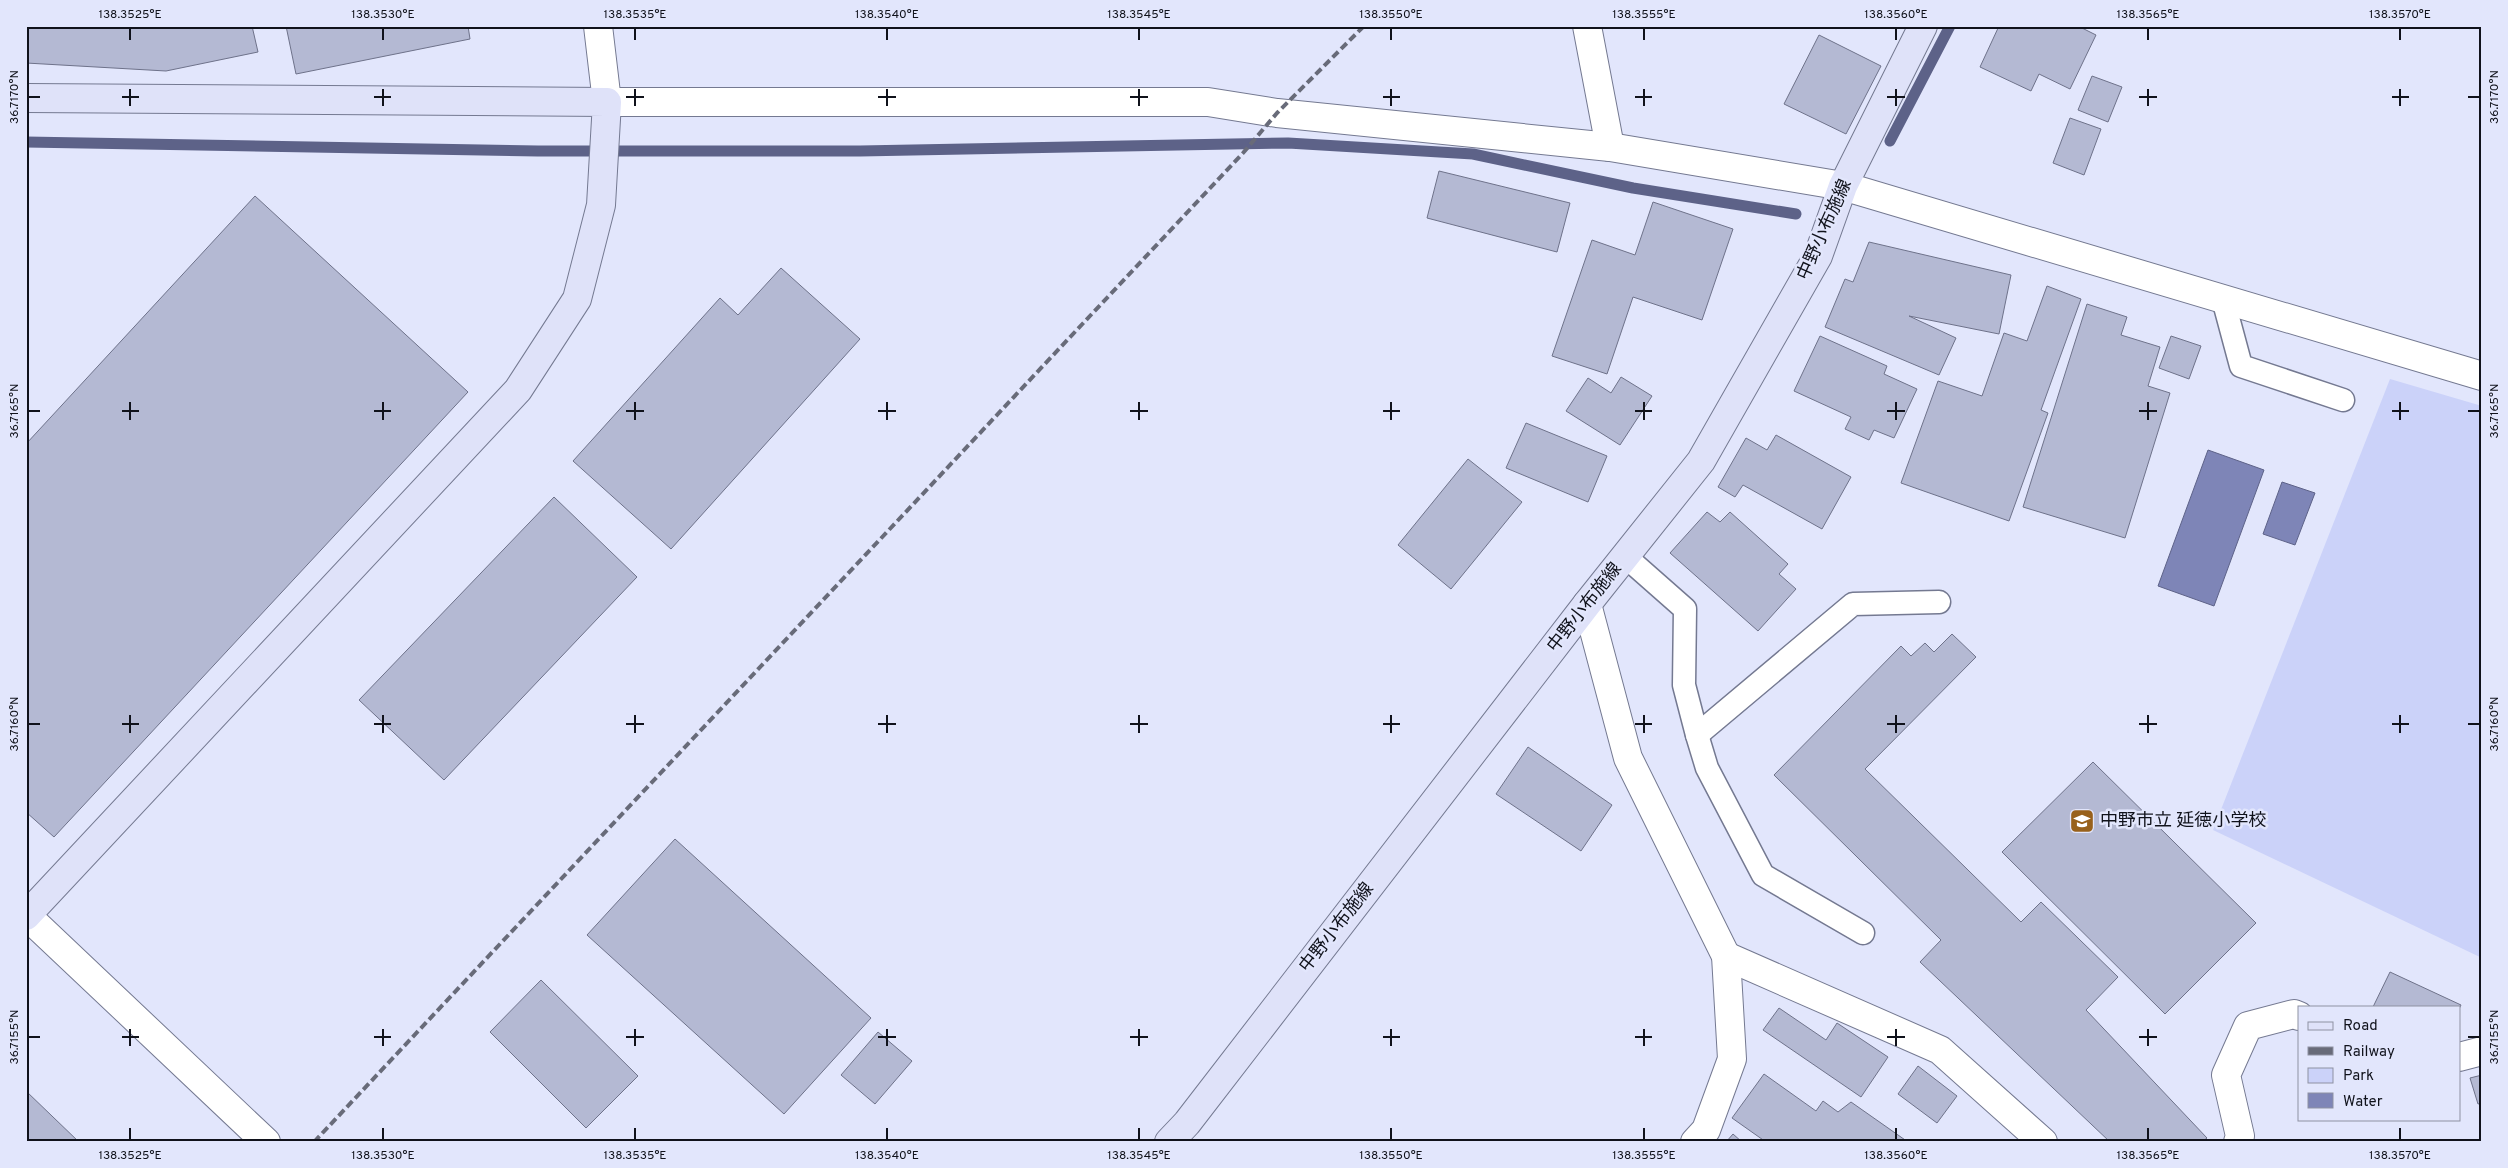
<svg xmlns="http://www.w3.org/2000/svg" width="2508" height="1168" font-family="Overpass,'Noto Sans JP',sans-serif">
  <rect width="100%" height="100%" fill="#e2e6fc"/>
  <polygon fill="#cbd2f9" points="2390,379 2482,406 2482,958 2213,830"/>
  <g fill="#7e85b7" stroke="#5d6288">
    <polygon points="2208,450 2264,470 2214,606 2158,586"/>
    <polygon points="2282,482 2315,493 2295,545 2263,534"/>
  </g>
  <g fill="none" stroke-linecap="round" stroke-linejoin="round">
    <g stroke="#5d6288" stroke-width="11">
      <polyline points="1890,141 1950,26"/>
      <polyline points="26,142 538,151 860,151 1288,143 1473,154 1633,188 1796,214"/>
    </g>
  </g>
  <g fill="#b4b9d3" stroke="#6e728a">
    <polygon points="26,26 252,26 258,52 166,71 26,63"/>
    <polygon points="286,26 468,26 470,39 296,74"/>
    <polygon points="1999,26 2078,26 2096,35 2070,89 2039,74 2031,91 1980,67"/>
    <polygon points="1819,35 1881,66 1846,134 1784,104"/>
    <polygon points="2092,76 2122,87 2108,122 2078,110"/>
    <polygon points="2070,118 2101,129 2084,175 2053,163"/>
    <polygon points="1439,171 1570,203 1557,252 1427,218"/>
    <polygon points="255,196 468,392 54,837 26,812 26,444"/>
    <polygon points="1653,202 1733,229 1702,320 1633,297 1607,374 1552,356 1592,240 1635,255"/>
    <polygon points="1869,242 2011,275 1999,334 1909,316 1956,338 1939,375 1825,327 1845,279 1853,282"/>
    <polygon points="781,268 860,339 671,549 573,461 720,298 738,315"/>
    <polygon points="2047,286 2081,299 2041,410 2048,413 2009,521 1901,483 1938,381 1982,396 2004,333 2027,341"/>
    <polygon points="2087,304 2127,317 2121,335 2160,347 2148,386 2170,393 2125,538 2023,507"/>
    <polygon points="1820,336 1887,366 1884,374 1917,389 1894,438 1874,430 1869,440 1845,429 1851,417 1794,391"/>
    <polygon points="2171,336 2201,346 2189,379 2159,368"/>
    <polygon points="1621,377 1652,396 1620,445 1566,411 1588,378 1611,393"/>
    <polygon points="1526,423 1607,456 1588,502 1506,468"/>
    <polygon points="1776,435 1851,477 1822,529 1743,485 1735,497 1718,487 1746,438 1767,450"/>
    <polygon points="1468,459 1522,502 1451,589 1398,545"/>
    <polygon points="554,497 637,577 444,780 359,700"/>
    <polygon points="1707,512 1720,522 1730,512 1788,564 1779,574 1796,589 1758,631 1670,553"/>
    <polygon points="1952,634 1976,657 1865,769 2021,922 2041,902 2118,977 2086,1010 2207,1138 2202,1142 2110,1142 1920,962 1941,940 1774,775 1901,646 1911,656 1925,643 1934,652"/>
    <polygon points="1528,747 1612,805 1581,851 1496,794"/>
    <polygon points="2093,762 2256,923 2165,1014 2002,852"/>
    <polygon points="675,839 871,1018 784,1114 587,935"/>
    <polygon points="2390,972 2461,1005 2459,1009 2459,1007 2373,1007"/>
    <polygon points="541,980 638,1076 586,1128 490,1032"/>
    <polygon points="1779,1008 1826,1040 1837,1023 1888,1057 1861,1097 1763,1030"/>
    <polygon points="878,1032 912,1061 875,1104 841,1075"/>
    <polygon points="1918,1066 1957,1096 1937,1123 1898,1094"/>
    <polygon points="1764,1074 1816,1111 1823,1101 1838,1112 1851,1102 1908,1142 1766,1142 1732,1118"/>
    <polygon points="2482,1075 2482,1103 2478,1104 2470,1078"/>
    <polygon points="26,1091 79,1142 26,1142"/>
    <polygon points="1733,1134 1742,1142 1726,1142"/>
  </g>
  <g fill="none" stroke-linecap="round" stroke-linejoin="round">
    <defs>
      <g id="lane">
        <polyline points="2223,299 2241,366 2343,400"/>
        <polyline points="1626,557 1685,609 1684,685 1697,735 1707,768 1763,875 1863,933"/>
        <polyline points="1697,735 1853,604 1939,602"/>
      </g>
      <g id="street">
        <polyline points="598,26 607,102 1208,102 1277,113 1610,147 1843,186 2482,376"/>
        <polyline points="1587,26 1610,147"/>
        <polyline points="1587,604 1628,758 1726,956 1732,1059 1706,1130 1695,1142"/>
        <polyline points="26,915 266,1142"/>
        <polyline points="1726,956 1940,1050 2043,1142"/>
        <polyline points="2459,1057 2482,1051"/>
        <polyline points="2238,1142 2240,1136 2226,1075 2248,1026 2294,1014 2299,1016"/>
      </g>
      <g id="secondary">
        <polyline points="26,98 607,102 601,205 577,299 518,390 26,916"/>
        <polyline points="1169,1142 1187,1123 1587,604 1701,461 1818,256 1843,186 1923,26"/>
      </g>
    </defs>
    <use href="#lane" stroke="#747991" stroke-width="25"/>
    <use href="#street" stroke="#747991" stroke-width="30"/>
    <use href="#secondary" stroke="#747991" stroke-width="30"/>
    <use href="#lane" stroke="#fff" stroke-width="22"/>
    <use href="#street" stroke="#fff" stroke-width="28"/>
    <use href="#secondary" stroke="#dfe2f9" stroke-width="28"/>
    <polyline stroke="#686b79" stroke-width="4" stroke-dasharray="8 4" stroke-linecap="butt" points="314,1142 1243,153 1277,113 1364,26"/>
  </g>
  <path fill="none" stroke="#10121b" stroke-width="2" d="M130 28V40M383 28V40M635 28V40M887 28V40M1139 28V40M1391 28V40M1644 28V40M1896 28V40M2148 28V40M2400 28V40M130 89V106M383 89V106M635 89V106M887 89V106M1139 89V106M1391 89V106M1644 89V106M1896 89V106M2148 89V106M2400 89V106M28 97H40M122 97H139M374 97H391M626 97H644M878 97H896M1130 97H1148M1383 97H1400M1635 97H1652M1887 97H1905M2139 97H2157M2392 97H2409M2468 97H2480M130 402V420M383 402V420M635 402V420M887 402V420M1139 402V420M1391 402V420M1644 402V420M1896 402V420M2148 402V420M2400 402V420M28 411H40M122 411H139M374 411H391M626 411H644M878 411H896M1130 411H1148M1383 411H1400M1635 411H1652M1887 411H1905M2139 411H2157M2392 411H2409M2468 411H2480M130 715V733M383 715V733M635 715V733M887 715V733M1139 715V733M1391 715V733M1644 715V733M1896 715V733M2148 715V733M2400 715V733M28 724H40M122 724H139M374 724H391M626 724H644M878 724H896M1130 724H1148M1383 724H1400M1635 724H1652M1887 724H1905M2139 724H2157M2392 724H2409M2468 724H2480M130 1029V1046M383 1029V1046M635 1029V1046M887 1029V1046M1139 1029V1046M1391 1029V1046M1644 1029V1046M1896 1029V1046M2148 1029V1046M28 1037H40M122 1037H139M374 1037H391M626 1037H644M878 1037H896M1130 1037H1148M1383 1037H1400M1635 1037H1652M1887 1037H1905M2139 1037H2157M2468 1037H2480M130 1128V1140M383 1128V1140M635 1128V1140M887 1128V1140M1139 1128V1140M1391 1128V1140M1644 1128V1140M1896 1128V1140M2148 1128V1140M2400 1128V1140"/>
  <defs>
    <symbol id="school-square" viewBox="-11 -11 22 22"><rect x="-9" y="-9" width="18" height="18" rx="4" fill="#98611b" stroke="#e2e6fc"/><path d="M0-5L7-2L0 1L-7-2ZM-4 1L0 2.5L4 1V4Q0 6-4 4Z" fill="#fff"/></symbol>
  </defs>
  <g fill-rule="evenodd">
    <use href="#school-square" x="2068" y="807" width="28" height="28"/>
  </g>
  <g text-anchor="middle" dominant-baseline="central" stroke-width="5" stroke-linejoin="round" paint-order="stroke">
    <g font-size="18" fill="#10121b" stroke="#e2e6fc">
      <text transform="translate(1825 230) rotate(-66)">中野小布施線</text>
      <text transform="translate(1585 608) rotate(-52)">中野小布施線</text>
      <text transform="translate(1337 928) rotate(-52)">中野小布施線</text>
    </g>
    <g font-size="18" fill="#10121b" stroke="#e2e6fc" text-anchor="start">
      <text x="2100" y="821">中野市立 延徳小学校</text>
    </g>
  </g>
  <rect width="2508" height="1168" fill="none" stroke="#e2e6fc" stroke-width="55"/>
  <rect x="2298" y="1006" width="162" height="115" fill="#e2e6fc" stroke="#8e91a2"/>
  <rect x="2308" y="1022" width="25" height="8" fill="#dfe2f9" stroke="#8e91a2"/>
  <text x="2343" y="1030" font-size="15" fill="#10121b">Road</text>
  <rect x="2308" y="1047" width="25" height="8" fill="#686b79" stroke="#8e91a2"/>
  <text x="2343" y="1056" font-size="15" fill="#10121b">Railway</text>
  <rect x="2308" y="1068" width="25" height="15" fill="#cbd2f9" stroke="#8e91a2"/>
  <text x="2343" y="1080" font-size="15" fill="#10121b">Park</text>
  <rect x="2308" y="1093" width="25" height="15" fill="#7e85b7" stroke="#8e91a2"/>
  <text x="2343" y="1106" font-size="15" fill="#10121b">Water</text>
  <rect x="28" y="28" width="2452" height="1112" fill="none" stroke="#10121b" stroke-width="2"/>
  <g font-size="12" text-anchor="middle" fill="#10121b">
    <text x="130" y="18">138.3525°E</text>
    <text x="383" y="18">138.3530°E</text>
    <text x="635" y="18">138.3535°E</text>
    <text x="887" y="18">138.3540°E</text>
    <text x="1139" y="18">138.3545°E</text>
    <text x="1391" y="18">138.3550°E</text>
    <text x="1644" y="18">138.3555°E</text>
    <text x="1896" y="18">138.3560°E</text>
    <text x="2148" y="18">138.3565°E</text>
    <text x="2400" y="18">138.3570°E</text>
    <text transform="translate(14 97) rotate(-90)" y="4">36.7170°N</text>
    <text transform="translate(2494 97) rotate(-90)" y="4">36.7170°N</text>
    <text transform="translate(14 411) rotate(-90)" y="4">36.7165°N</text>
    <text transform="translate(2494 411) rotate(-90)" y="4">36.7165°N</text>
    <text transform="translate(14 724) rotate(-90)" y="4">36.7160°N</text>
    <text transform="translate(2494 724) rotate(-90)" y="4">36.7160°N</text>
    <text transform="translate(14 1037) rotate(-90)" y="4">36.7155°N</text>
    <text transform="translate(2494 1037) rotate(-90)" y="4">36.7155°N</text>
    <text x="130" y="1159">138.3525°E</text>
    <text x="383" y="1159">138.3530°E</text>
    <text x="635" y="1159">138.3535°E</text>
    <text x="887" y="1159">138.3540°E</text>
    <text x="1139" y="1159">138.3545°E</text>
    <text x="1391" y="1159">138.3550°E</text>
    <text x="1644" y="1159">138.3555°E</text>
    <text x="1896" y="1159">138.3560°E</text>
    <text x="2148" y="1159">138.3565°E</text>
    <text x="2400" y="1159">138.3570°E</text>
  </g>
</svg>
